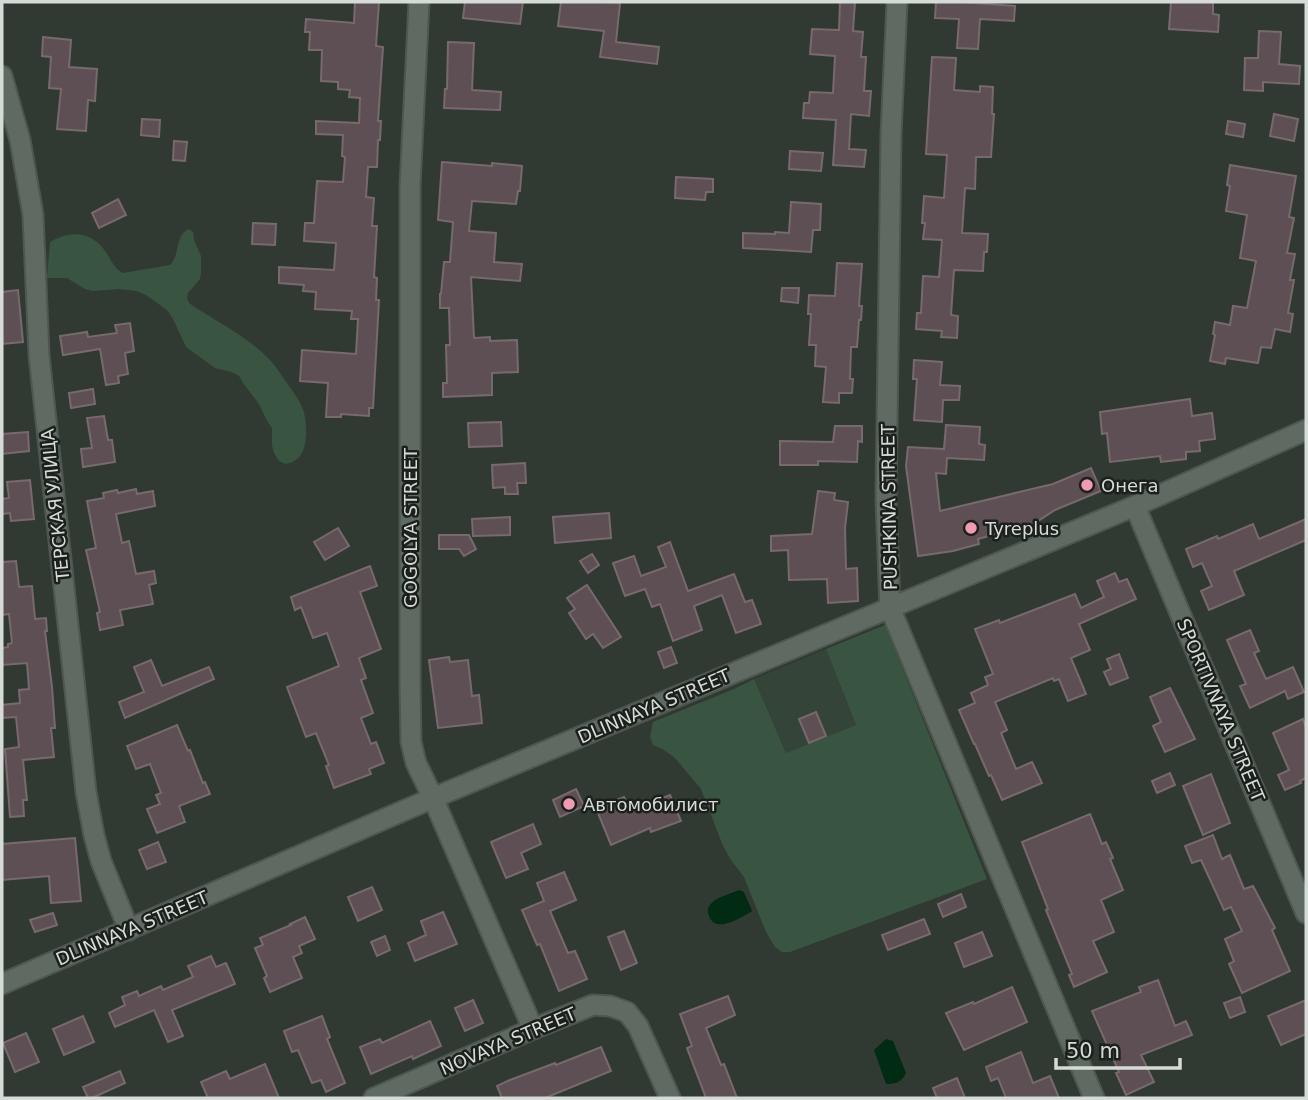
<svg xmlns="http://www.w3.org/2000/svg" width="1308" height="1100" font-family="'DejaVu Sans',sans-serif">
  <rect width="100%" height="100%" fill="#303a33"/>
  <polygon fill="#344438" points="826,649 856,725 786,753 754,679"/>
  <g fill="#395541">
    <path d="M189 229 193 232 194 240 201 256V273L200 279 188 293 187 298 189 303C216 322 246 335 269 359 277 367 282 377 289 386 302 404 307 412 306 436 305 450 301 461 286 464L279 461 274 453 272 445V428L266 419 259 404 243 383 239 376 232 372 215 368 186 347 173 319 167 310 146 295 136 291 119 289 93 291 85 289 67 278H47L50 242C68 232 87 230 102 247 110 256 112 267 123 273L170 265C181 254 174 236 189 229Z"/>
    <polygon points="885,625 987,879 790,952 782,952 775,947 766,932 744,877 731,860 723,846 701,789 675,758 664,750 653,745 650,737 653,722 734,689 754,679 786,753 856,725 826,649"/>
  </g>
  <g fill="#012b13">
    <path d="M739 890 744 892 752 911C741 918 715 934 709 916 708 912 707 910 709 906 715 897 730 894 739 890Z"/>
    <path d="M886 1039 893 1041 906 1073C902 1082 896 1084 886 1084L874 1050Z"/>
  </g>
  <g fill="#5d4f53" stroke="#78696d" stroke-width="2">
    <polygon points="355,2 379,2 376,46 383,47 378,121 381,121 380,140 378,140 377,167 368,167 366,197 374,198 372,226 377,226 374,277 377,278 376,300 379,300 373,408 369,408 369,416 341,414 341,417 326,417 328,383 300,381 302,350 356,354 358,319 351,319 352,311 315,309 316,292 303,291 304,285 279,283 279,267 334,270 336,243 304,241 305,223 314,223 317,181 343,182 345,157 342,156 343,135 316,134 316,121 359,123 360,98 349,97 350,90 338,89 338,82 321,81 322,50 309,50 310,32 305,32 306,19 354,23"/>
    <polygon points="465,2 523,2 520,24 463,18"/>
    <polygon points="561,2 605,2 620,3 616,42 659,47 657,64 600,57 604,31 558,26"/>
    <polygon points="840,2 855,2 853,31 863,32 861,57 866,57 864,91 871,91 869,116 851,114 849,149 866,150 864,167 833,165 836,120 803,118 804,103 809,103 810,92 833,93 835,56 810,54 812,29 839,30"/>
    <polygon points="936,2 961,2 1015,6 1014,21 980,19 978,49 957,48 959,19 935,18"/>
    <polygon points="1171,2 1213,2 1213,14 1219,15 1218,32 1169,29"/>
    <polygon points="1259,31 1281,32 1279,64 1300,66 1299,84 1263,82 1263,91 1244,90 1245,58 1258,58"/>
    <polygon points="43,37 71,40 69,67 97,69 95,101 88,100 86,131 57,129 61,89 49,88 51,57 42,56"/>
    <polygon points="448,42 474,43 472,90 501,92 500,110 444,108 445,89 447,89"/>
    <polygon points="932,57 956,58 954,90 980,92 980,86 993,87 992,114 994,114 991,157 976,157 975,189 965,188 962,233 988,234 987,252 984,252 983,271 954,270 951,315 958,316 957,338 941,337 942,331 916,329 917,313 921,313 923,276 939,277 942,240 923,239 925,223 922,223 924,196 944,198 947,155 926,154"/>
    <polygon points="1274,114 1298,119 1294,141 1270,136"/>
    <polygon points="142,119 160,120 159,137 141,135"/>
    <polygon points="1228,121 1245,124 1243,137 1226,134"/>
    <polygon points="174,141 187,142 185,161 173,160"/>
    <polygon points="790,151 823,153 821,171 789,169"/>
    <polygon points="442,162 492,166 492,163 522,166 520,191 518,191 516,204 472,201 469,231 496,233 494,262 522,264 520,281 471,277 474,338 490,337 490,341 517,340 518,372 492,373 492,395 443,397 443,383 447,383 446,345 450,345 449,308 440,308 440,294 441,294 444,262 450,262 453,222 438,220"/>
    <polygon points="1230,165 1296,176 1289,217 1294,218 1287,253 1295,254 1290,280 1294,280 1288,313 1293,314 1290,332 1275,329 1271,348 1261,347 1258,363 1226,358 1225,364 1210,361 1215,335 1213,334 1215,322 1230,325 1233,306 1247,308 1256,261 1240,258 1247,215 1226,211 1230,186 1227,185"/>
    <polygon points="676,177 713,179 713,192 706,192 705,200 675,198"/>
    <polygon points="118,199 126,215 99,228 92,213"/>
    <polygon points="791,202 821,204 820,230 813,230 811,252 743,248 743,233 775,234 775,232 789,233"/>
    <polygon points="253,223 276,224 275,245 252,244"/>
    <polygon points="837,263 862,264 859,306 862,306 861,320 859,320 857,347 851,347 850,379 853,379 852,393 839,393 839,403 823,402 826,367 815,366 816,345 809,345 811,314 808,314 809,295 835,296"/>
    <polygon points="782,288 799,288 798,303 781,301"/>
    <polygon points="18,290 23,342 2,344 2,292"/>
    <polygon points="130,323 134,351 125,353 128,374 118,376 119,383 106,385 100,349 63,355 60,336 87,332 88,337 117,333 115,325"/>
    <polygon points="914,360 942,362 940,385 960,386 959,400 943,400 942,422 914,420 917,379 913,379"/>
    <polygon points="93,389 95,404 71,408 69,393"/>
    <polygon points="1190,399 1192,416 1212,413 1215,439 1199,441 1200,451 1186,452 1186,459 1161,462 1160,456 1110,462 1107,433 1102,434 1100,412"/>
    <polygon points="104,416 108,440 112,440 115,462 83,467 81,449 92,448 87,418"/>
    <polygon points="501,422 502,446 469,447 468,423"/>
    <polygon points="946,425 980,427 979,444 985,445 984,460 947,458 946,474 936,473 940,511 1053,484 1091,468 1101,491 1055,510 1035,523 978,539 979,544 953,551 918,556 906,466 908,447 944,449"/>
    <polygon points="835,426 862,426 862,442 858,441 857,462 818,461 818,465 780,465 780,441 833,442"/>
    <polygon points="28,432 29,451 2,454 2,434"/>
    <polygon points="525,463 526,483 517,483 518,494 505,494 505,487 493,488 492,465"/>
    <polygon points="30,480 34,519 11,521 10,513 2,514 2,499 9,498 7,482"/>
    <polygon points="136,489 137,494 153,491 155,506 116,514 122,543 129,541 136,574 154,571 156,583 149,585 153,604 120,610 123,625 100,630 97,613 100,612 86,550 96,548 87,501 104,498 103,493 117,490 118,493"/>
    <polygon points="818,491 835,493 834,500 848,502 845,528 846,569 857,568 858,601 828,603 827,579 789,580 788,550 771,551 771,536 812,534"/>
    <polygon points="609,513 611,538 555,543 553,517"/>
    <polygon points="510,517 510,535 473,536 472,519"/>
    <polygon points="1306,519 1306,540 1234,571 1244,595 1209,610 1201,591 1212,586 1202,563 1193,567 1186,549 1217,536 1218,539 1253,524 1259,539"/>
    <polygon points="338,528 349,546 325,560 314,542"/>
    <polygon points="439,535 469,535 476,549 464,556 459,549 439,549"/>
    <polygon points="670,542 688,591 734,574 745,602 752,600 761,624 736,633 722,595 694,606 702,630 673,641 660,604 652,607 645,589 625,596 613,563 634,556 641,576 666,567 658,547"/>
    <polygon points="592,554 599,565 588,573 580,561"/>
    <polygon points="16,561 19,587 32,586 35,619 46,618 47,631 45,631 52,687 55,728 51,728 54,757 23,760 27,800 23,800 24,816 10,817 5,749 19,747 16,717 2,718 2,705 20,703 19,690 29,689 27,663 2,665 2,648 8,647 8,644 12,643 9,614 2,615 2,562"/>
    <polygon points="370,566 377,586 360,592 381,649 359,658 366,678 361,680 373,713 361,718 371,744 376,742 384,763 369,769 371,774 334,788 326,766 329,765 316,733 306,737 287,687 339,666 327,633 313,638 301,607 295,610 291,597"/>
    <polygon points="1115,573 1119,582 1127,579 1136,599 1079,624 1090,650 1071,658 1086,694 1068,701 1059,679 1054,681 1053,678 995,702 1007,730 1001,733 1016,769 1032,762 1042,783 1002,800 991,775 989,776 975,744 974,744 959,710 975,703 971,693 988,685 985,677 993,674 975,629 999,620 1000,623 1075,594 1081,608 1104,597 1097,581"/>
    <polygon points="587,585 621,637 603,648 593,634 586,639 569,613 575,609 567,598"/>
    <polygon points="1250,630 1259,651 1254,653 1266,679 1293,667 1304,692 1288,699 1285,691 1250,708 1240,686 1246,684 1227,640"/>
    <polygon points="671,647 677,663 664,668 658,652"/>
    <polygon points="1119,654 1128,678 1110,685 1104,672 1111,669 1107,659"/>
    <polygon points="449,657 450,662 468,660 472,696 479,695 482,723 438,728 429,660"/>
    <polygon points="151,660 162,686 209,667 214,679 125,718 119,702 144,692 134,667"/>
    <polygon points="1170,688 1195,739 1165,752 1153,726 1161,722 1150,697"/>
    <polygon points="816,712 826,736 809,743 799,719"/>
    <polygon points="1303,719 1306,728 1306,778 1300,781 1301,783 1285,790 1278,775 1289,770 1273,733"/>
    <polygon points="177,725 188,751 190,750 203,783 205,782 210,794 179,806 185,822 157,833 147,809 160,804 156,795 161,793 150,764 136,769 127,746"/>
    <polygon points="1170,773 1175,785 1157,793 1152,781"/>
    <polygon points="1211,774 1230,823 1203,835 1183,786"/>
    <polygon points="576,789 584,806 560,817 553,800"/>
    <polygon points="670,795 681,821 651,832 650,828 611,845 596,808 624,797 630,811"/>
    <polygon points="1090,814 1102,844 1106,842 1113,858 1110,859 1123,890 1101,900 1114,932 1093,941 1107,972 1074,987 1069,975 1072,974 1046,910 1048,909 1022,842"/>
    <polygon points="533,824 541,844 521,853 528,869 506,878 491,842"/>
    <polygon points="1213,835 1222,859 1230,855 1244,889 1253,886 1275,928 1272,930 1290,971 1242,993 1229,964 1234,961 1225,939 1242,931 1231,907 1224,910 1201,860 1192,863 1185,846"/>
    <polygon points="75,838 81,901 51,903 49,876 2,880 2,844"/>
    <polygon points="158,842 166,862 147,869 139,850"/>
    <polygon points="564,872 576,900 550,911 568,953 575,951 587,979 559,991 540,944 537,945 522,910 544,901 537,883"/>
    <polygon points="372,887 382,910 358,921 348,897"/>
    <polygon points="961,894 966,907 943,917 938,904"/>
    <polygon points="443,912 457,944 415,961 408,943 426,935 421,921"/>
    <polygon points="53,913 57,925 35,932 30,920"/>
    <polygon points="305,917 315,939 299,946 302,953 293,957 302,978 270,992 264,978 267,976 255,948 263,945 260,938 291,925 290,924"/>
    <polygon points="924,919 930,934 888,950 882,935"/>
    <polygon points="624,931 637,963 621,970 608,937"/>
    <polygon points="982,932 992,956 964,967 955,943"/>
    <polygon points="385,936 390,950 377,956 371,942"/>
    <polygon points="211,956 216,967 226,963 235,984 172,1010 183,1036 168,1042 154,1010 115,1027 109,1013 125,1005 122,997 137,991 139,996 161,986 163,990 193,977 188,966"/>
    <polygon points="1158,980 1175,1026 1186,1021 1192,1035 1141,1055 1154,1082 1126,1095 1116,1073 1119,1072 1092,1011 1141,992 1139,987"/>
    <polygon points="1012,987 1027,1022 964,1050 946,1013 973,1002 974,1004"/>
    <polygon points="728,996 735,1015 706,1028 721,1065 724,1064 737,1098 706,1098 687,1048 692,1046 680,1014"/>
    <polygon points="1240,997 1245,1012 1230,1018 1224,1003"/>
    <polygon points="473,1000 483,1023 465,1031 455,1008"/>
    <polygon points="1306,1000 1306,1034 1281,1045 1268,1016"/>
    <polygon points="83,1016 94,1042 64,1055 53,1029"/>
    <polygon points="322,1016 330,1037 327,1039 345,1083 326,1092 321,1080 312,1083 298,1050 292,1052 284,1031"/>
    <polygon points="430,1021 441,1046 413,1059 412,1056 371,1074 360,1047 380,1039 382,1043"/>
    <polygon points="26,1033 39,1062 15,1072 3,1043"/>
    <polygon points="601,1047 611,1071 545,1098 502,1098 497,1086 510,1080 555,1063 556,1065"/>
    <polygon points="1021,1052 1033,1083 1050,1076 1059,1098 1006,1098 998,1078 991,1081 986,1067"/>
    <polygon points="265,1064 279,1098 208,1098 201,1082 226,1071 230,1079"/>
    <polygon points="120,1071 125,1083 92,1098 88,1098 83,1087"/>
    <polygon points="957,1078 965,1098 937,1098 933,1088"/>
  </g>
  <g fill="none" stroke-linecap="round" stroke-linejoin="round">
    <defs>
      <g id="minor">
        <polyline points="419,2 410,186 410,685 411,742 416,763 433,798 533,1029"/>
        <polyline points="897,2 891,134 886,499 890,608 1094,1098"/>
        <polyline points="2,76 20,140 33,215 39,355 86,792 94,835 101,861 129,930"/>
        <polyline points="1135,506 1306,913"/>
        <polyline points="2,984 433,798 1135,506 1306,430"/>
        <polyline points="374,1098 533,1029 593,1005 610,1006 627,1012 638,1026 670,1098"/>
      </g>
    </defs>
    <use href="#minor" stroke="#4d564f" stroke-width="23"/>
    <use href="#minor" stroke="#5f6a62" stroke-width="19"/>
  </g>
  <g fill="#f19ab1" stroke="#1c201d" stroke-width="2.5">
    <circle cx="1087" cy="485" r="7"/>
    <circle cx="971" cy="528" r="7"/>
    <circle cx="569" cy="804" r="7"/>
  </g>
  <g text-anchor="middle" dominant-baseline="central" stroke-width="5" stroke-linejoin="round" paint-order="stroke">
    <g font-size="18" fill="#d5dbd6" stroke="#1c201d" text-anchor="start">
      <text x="1101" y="485">Онега</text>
      <text x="985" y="528">Tyreplus</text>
      <text x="583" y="804">Автомобилист</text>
    </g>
    <g font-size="18" fill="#d5dbd6" stroke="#1c201d">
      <text transform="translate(55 505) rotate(-96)">ТЕРСКАЯ УЛИЦА</text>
      <text transform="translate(889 507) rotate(-91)">PUSHKINA STREET</text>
      <text transform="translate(410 528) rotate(-90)">GOGOLYA STREET</text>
      <text transform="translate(654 706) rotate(-23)">DLINNAYA STREET</text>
      <text transform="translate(1221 710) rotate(67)">SPORTIVNAYA STREET</text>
      <text transform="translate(132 928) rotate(-23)">DLINNAYA STREET</text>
      <text transform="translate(508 1041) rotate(-23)">NOVAYA STREET</text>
    </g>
  </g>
  <rect width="1308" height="1100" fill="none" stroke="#d5dbd6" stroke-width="7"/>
  <path d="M1056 1058v10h124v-10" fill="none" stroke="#d5dbd6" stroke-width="3.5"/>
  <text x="1066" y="1058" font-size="21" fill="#d5dbd6" stroke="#1c201d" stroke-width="5" paint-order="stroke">50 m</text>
</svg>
